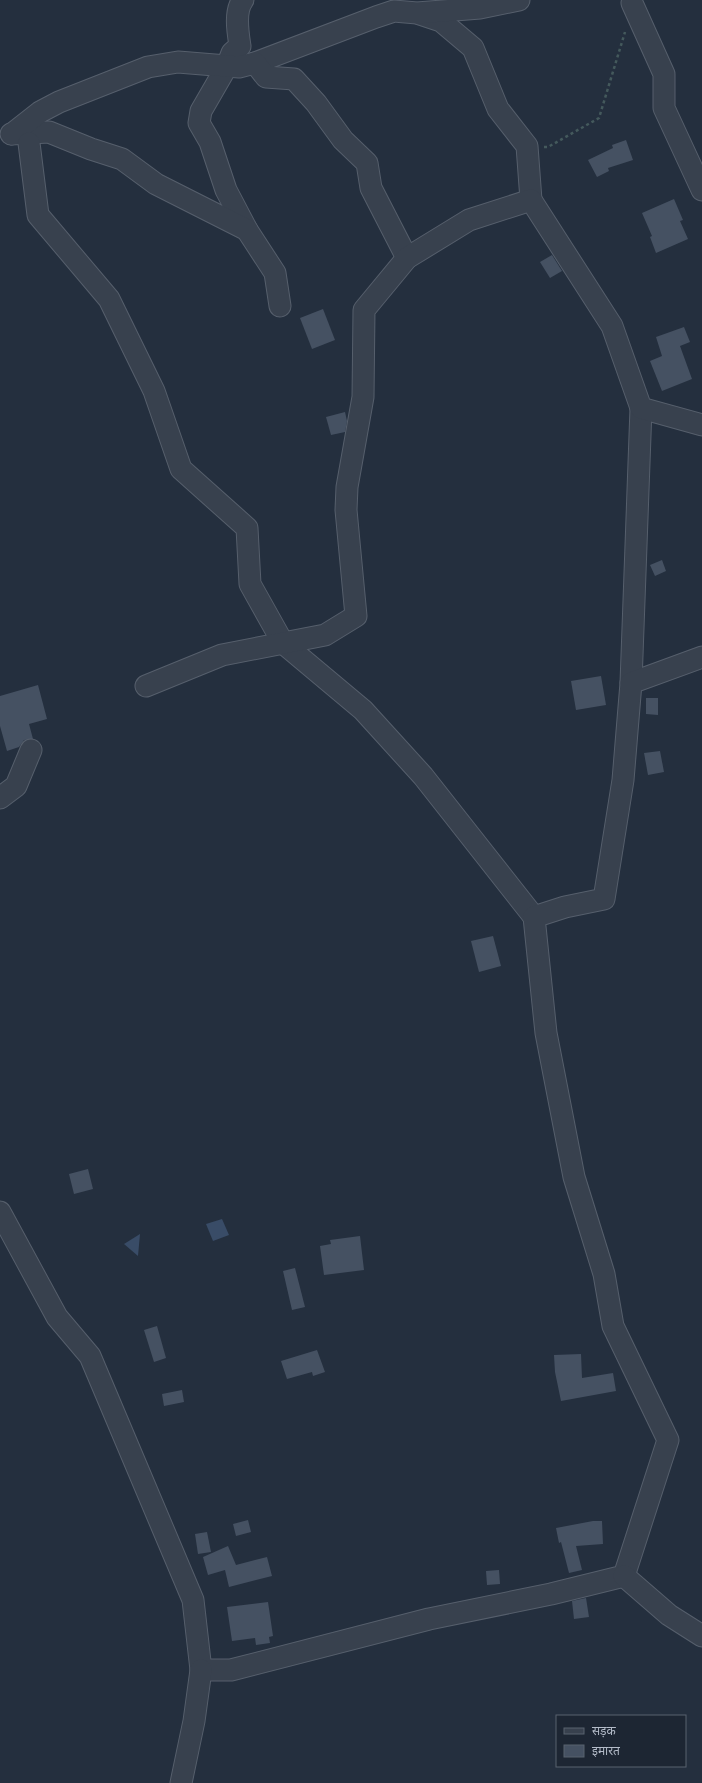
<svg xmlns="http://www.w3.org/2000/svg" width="702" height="1783" font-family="Cabin,'Noto Sans Devanagari',sans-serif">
  <rect width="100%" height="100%" fill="#242f3e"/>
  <g fill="#394c67">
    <polygon points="222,1219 229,1235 213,1241 206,1224"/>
    <polygon points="140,1234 138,1256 124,1244"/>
  </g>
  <g fill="#455162">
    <polygon points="626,140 633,160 608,168 609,171 597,177 588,160 613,148 612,145"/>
    <polygon points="674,199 683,220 680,221 688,239 656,253 650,237 652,236 642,213"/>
    <polygon points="552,255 562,271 550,278 540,262"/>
    <polygon points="323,309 335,340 312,349 300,318"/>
    <polygon points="684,327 690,342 680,346 692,379 662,391 650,361 662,356 656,337"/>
    <polygon points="345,412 347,421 345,432 331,435 326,417"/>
    <polygon points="662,560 666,571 655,576 650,565"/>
    <polygon points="601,676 606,705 576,710 571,681"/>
    <polygon points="38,685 47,719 29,724 33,739 24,740 19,747 7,751 0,726 0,696"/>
    <polygon points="646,698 658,698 658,715 646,714"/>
    <polygon points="660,751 664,772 648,775 644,753"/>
    <polygon points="493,936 501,966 479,972 471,941"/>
    <polygon points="88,1169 93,1189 74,1194 69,1174"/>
    <polygon points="360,1236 364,1270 324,1275 320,1246 331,1244 330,1240"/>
    <polygon points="295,1268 305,1307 292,1310 283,1271"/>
    <polygon points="157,1326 166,1358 154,1362 144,1330"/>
    <polygon points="317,1350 325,1372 313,1376 312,1372 287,1379 281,1361"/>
    <polygon points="581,1354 582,1378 613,1373 616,1391 561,1401 555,1372 554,1355"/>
    <polygon points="182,1390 184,1402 164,1406 162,1394"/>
    <polygon points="248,1520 251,1532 236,1536 233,1524"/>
    <polygon points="593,1521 602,1521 603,1544 576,1546 582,1570 569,1573 561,1542 559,1543 556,1528"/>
    <polygon points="207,1532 211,1552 198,1554 195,1534"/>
    <polygon points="228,1546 236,1565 267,1557 272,1576 229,1587 225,1570 208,1575 203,1557"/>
    <polygon points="499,1570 500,1584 487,1585 486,1571"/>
    <polygon points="586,1598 589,1617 574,1619 572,1601"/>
    <polygon points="268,1602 273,1636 269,1637 270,1643 256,1645 255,1638 232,1641 227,1607"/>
  </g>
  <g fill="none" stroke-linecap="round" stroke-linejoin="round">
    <defs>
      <g id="minor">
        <path d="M243 0C234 11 238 33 240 46L232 53 227 66 201 111 199 123 210 142 226 190 247 230"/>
        <polyline points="632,3 664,74 664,108 702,190"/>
        <polyline points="420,14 441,21 473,48 498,109 527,146 531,200"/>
        <polyline points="255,63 376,17 394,11 417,13 480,8 519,0"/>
        <polyline points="11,134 49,132 91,149 122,159 156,184 247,230 275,273 280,306"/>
        <polyline points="12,134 40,112 59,102 148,67 178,62 239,67 255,63 266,77 294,79 316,103 343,140 367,163 371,188 407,258"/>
        <polyline points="29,143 38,215 109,299 154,391 181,469 247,528 250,584 283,643 363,710 423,776 534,917"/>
        <polyline points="631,683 641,408"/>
        <polyline points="146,686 222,655 325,635 356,616 346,510 347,487 363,397 364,310 407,258 469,220 531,200 612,326 641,408 702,425"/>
        <polyline points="0,798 16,786 31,750"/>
        <polyline points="0,1212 57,1317 90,1356 193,1600 201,1670 231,1670 429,1619 551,1594 624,1576 668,1440 613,1326 604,1274 574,1177 546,1033 534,917 565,907 604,899 623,780 631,683 702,657"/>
        <polyline points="624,1576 669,1615 702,1636"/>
        <polyline points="181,1783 194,1721 201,1670"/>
      </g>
    </defs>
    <use href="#minor" stroke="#565f6c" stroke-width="23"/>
    <polyline stroke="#44595c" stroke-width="2.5" stroke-dasharray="3 3" stroke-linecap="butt" points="544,147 548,147 599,118 625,32"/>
    <use href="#minor" stroke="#38414e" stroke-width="21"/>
  </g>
  <rect x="556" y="1715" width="130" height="52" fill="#1d2633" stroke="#59626f"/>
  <rect x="564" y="1728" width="20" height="6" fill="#38414e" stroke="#59626f"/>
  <text x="592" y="1735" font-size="12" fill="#b4bcc9">सड़क</text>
  <rect x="564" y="1745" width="20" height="12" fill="#455162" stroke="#59626f"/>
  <text x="592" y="1755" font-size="12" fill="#b4bcc9">इमारत</text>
</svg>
